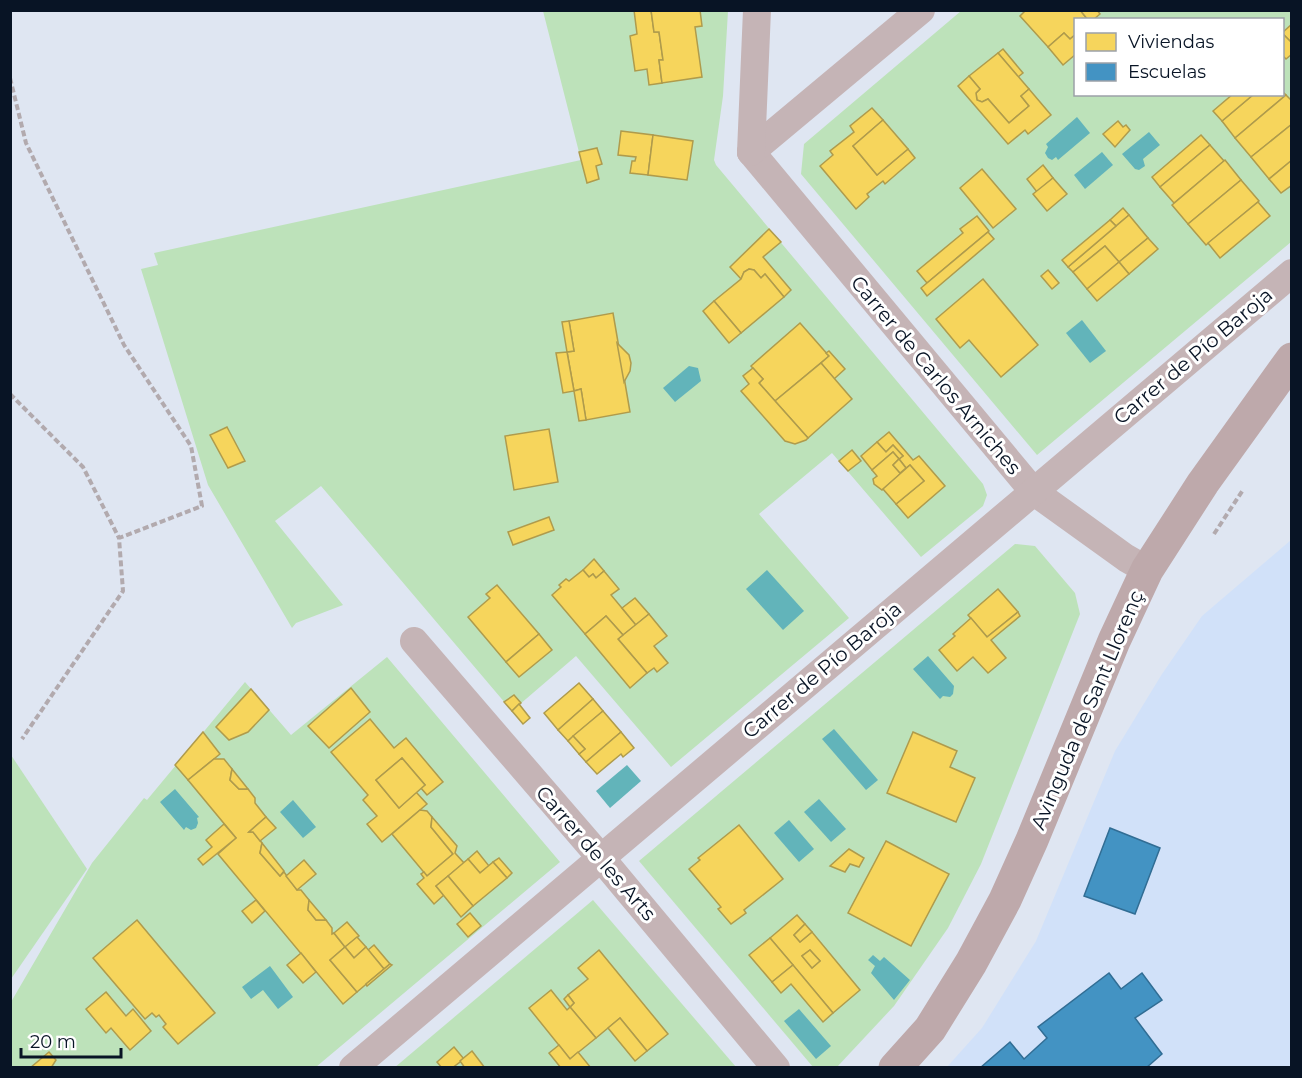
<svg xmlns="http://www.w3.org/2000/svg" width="1302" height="1078" font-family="Montserrat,sans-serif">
  <rect width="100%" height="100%" fill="#dfe6f2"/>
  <polygon fill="#d1e1f9" points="1291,540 1291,1067 946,1068 982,1028 1036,941 1115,751 1162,674 1202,616"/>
  <g fill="#bde2ba" fill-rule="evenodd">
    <polygon points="543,11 728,11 723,96 714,160 716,165 983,484 987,495 983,506 921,557 832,453 759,514 849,618 671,767 576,656 512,711 321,486 275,521 343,605 296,623 292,628 208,485 141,269 158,265 154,253 581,160"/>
    <path d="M961 11H1291V242L1037 455 801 174 804 144ZM1076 20H1282V94H1076Z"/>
    <polygon points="1015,544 1035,546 1075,593 1080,614 981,864 948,928 894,1006 837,1067 813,1067 639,861"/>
    <polygon points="387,657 560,862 316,1067 11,1068 11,1002 92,863 144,798 147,800 245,682 291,735"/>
    <polygon points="11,755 87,869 11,979"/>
    <polygon points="593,900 736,1067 394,1068"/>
  </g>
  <g fill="#62b4ba">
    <polygon points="1077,117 1090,133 1058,160 1056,157 1052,160 1048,158 1045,153 1048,147 1046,144"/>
    <polygon points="1149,132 1160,145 1143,159 1145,166 1139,170 1135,169 1122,154"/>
    <polygon points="1102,152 1113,165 1085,189 1074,175"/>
    <polygon points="1082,320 1106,351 1090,363 1066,333"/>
    <polygon points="689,366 698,368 701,381 675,402 663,388"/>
    <polygon points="767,570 804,611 783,630 746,589"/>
    <polygon points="928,656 954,686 953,694 950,697 943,696 940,699 913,669"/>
    <polygon points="834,729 878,780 866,790 822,739"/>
    <polygon points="627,765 641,781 610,808 596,791"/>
    <polygon points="175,789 199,817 197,818 198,823 196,828 191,830 186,827 184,830 160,802"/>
    <polygon points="819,799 846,829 831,842 804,812"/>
    <polygon points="293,800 316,827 303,838 280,812"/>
    <polygon points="789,820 814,849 799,862 774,833"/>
    <polygon points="873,955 880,961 884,957 910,980 894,1000 871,973 875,966 868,960"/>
    <polygon points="270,966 293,997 278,1009 263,990 251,999 242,987"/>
    <polygon points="799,1009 831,1046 816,1059 784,1021"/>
  </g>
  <g fill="#f6d55c" stroke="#af9b4c" stroke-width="1.5" fill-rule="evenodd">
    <polygon points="634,10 651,10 654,32 659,32 663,60 659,60 662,83 649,85 647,69 635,71 630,36 637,34"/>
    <polygon points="651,10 700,10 702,26 695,27 702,77 662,83 659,60 663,60 659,32 654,32"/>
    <polygon points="1026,10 1080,10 1088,20 1076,20 1076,34 1070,39 1064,33 1048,47 1020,16"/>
    <polygon points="1080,10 1097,10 1100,14 1093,20 1088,20"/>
    <polygon points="1292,24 1292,43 1282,33"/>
    <polygon points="1064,33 1070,39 1076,34 1076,54 1063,65 1048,47"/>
    <polygon points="1283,34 1292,43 1292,54 1286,59 1282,55"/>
    <polygon points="1003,49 1023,73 1018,77 998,53"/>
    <polygon points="998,53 1029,89 1021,96 1029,106 1009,123 988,99 982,102 977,100 976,93 980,89 969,76"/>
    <polygon points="969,76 980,89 976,93 977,100 982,102 988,99 1009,123 1029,106 1021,96 1029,89 1051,115 1028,134 1025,130 1008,144 958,86"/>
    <polygon points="1282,91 1286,95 1235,138 1222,121 1254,94 1282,94"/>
    <polygon points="1233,94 1254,94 1222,121 1213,111"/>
    <polygon points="1286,95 1292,101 1292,124 1251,157 1235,138"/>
    <polygon points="872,108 883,120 853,146 877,175 908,149 915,158 885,184 883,181 867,194 869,197 856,209 820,166 833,155 830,151 854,132 850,126"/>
    <polygon points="883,120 908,149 877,175 853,146"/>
    <polygon points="1118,121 1123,127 1126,125 1130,130 1115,147 1103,134"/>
    <polygon points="1292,124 1292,160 1269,179 1251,157"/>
    <polygon points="621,131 653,135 648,175 630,173 632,161 635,161 636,157 618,155"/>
    <polygon points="653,135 693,141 687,180 648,175"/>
    <polygon points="1201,135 1210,145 1160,187 1152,177"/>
    <polygon points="1210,145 1224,161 1174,203 1160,187"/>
    <polygon points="597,148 602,164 596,166 599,179 587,183 579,152"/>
    <polygon points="1225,160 1241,180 1188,224 1172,205"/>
    <polygon points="1292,160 1292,185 1281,193 1269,179"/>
    <polygon points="1043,165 1053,178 1037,192 1027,179"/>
    <polygon points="982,169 1016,209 993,228 960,188"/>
    <polygon points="1053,178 1067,194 1047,211 1033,194"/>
    <polygon points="1241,180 1259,201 1206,245 1188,224"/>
    <polygon points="1258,202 1270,216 1220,258 1208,243"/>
    <polygon points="1123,208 1129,215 1116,226 1110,220"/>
    <polygon points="1129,215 1148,238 1119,262 1105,246 1073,272 1068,267"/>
    <polygon points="977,216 989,231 927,283 917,271 963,233 960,229"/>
    <polygon points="1110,220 1116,226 1068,267 1062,260"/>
    <polygon points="769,229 781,242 763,257 791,290 784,297 765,274 761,278 754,270 749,269 744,272 741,279 730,267"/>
    <polygon points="988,232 994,239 927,296 921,288"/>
    <polygon points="1148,238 1158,249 1129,274 1119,262"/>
    <polygon points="1105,246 1119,262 1087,289 1073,272"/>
    <polygon points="1119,262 1129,274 1097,301 1087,289"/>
    <polygon points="749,269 754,270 761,278 765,274 784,297 741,333 714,301 741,279 744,272"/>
    <polygon points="1048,270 1059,283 1052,289 1041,276"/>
    <polygon points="983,279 1038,345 1001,377 969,340 960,348 936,319"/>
    <polygon points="714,301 741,333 729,343 703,311"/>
    <polygon points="613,313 630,412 586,420 581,389 574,391 567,352 574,351 569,321"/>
    <polygon points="569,321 574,351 567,352 562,322"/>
    <polygon points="800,323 829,356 775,401 759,383 763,379 751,366"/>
    <polygon points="617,343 629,355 631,363 630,371 624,382"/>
    <polygon points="829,351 845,369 834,379 821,363 829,356 826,353"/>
    <polygon points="567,352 574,391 563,393 556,353"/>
    <polygon points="821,363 852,399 808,438 775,401"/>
    <polygon points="753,368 763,379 759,383 808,438 806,440 795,444 785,441 741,391 749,384 743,376"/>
    <polygon points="581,389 586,420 579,421 574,391"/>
    <polygon points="227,427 245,461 228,468 210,435"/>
    <polygon points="549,429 558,482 514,490 505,436"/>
    <polygon points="889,432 913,460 919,456 945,486 908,518 896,504 924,481 910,465 906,468 899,459 903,456 893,445 886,452 877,442"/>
    <polygon points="877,442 886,452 893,445 903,456 899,459 893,452 872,470 861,456"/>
    <polygon points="852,450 861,461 848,471 839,461"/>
    <polygon points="893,452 899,459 893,465 900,473 907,468 882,490 874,484 873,479 877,476 872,470"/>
    <polygon points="899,459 906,468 900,473 893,465"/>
    <polygon points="910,465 924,481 896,504 883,489"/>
    <polygon points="549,517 554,530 513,545 508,532"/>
    <polygon points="594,559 604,571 596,578 593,574 589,577 583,570"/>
    <polygon points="583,570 589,577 593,574 596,578 604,571 619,589 611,595 636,625 623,635 606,616 585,634 552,595 561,587 559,585 566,579 569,581"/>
    <polygon points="497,585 539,634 506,662 468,617 490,598 486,594"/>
    <polygon points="998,589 1018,612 987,637 968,615"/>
    <polygon points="635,598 649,614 636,625 622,608"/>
    <polygon points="1018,612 1020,616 991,640 1006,658 988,673 973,657 957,671 939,650 955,636 953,634 971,618 987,637"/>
    <polygon points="649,614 667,636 654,646 668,663 657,672 654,668 647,673 618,639"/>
    <polygon points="606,616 623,635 618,639 647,673 630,688 585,634"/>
    <polygon points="539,634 552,650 519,677 506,662"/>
    <polygon points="579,683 593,699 558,730 544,713"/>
    <polygon points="351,688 370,712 329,748 308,726"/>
    <polygon points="251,689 269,710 248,732 229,740 216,727"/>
    <polygon points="514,695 521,703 512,711 504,702"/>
    <polygon points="593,699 603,711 568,741 558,730"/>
    <polygon points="519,704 530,718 523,724 512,711"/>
    <polygon points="603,711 621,732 586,762 579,754 585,749 573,736"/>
    <polygon points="370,719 394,748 406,738 443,782 427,795 421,788 425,785 402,758 376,780 399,808 416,792 427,804 382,842 367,824 377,816 363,800 368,795 331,752"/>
    <polygon points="203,732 220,754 188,780 175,765"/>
    <polygon points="621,732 634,748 623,757 621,754 597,774 586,762"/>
    <polygon points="913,732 957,751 950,767 975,778 956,822 887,793"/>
    <polygon points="573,736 585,749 579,754 568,741"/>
    <polygon points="402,758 425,785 399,808 376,780"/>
    <polygon points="214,759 224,759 232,769 230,780 239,789 248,789 255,798 255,803 266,817 249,832 253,832 262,843 260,853 280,876 284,872 297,890 301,890 309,900 308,910 316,920 326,920 332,928 332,934 334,933 345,947 330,960 357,992 343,1004 218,854 236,838 188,780"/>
    <polygon points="232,769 248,789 239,789 230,780"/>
    <polygon points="420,810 427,811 432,817 431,827 453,854 427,876 392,834"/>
    <polygon points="266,817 276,828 260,841 253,832 249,832"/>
    <polygon points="432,817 457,846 455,853 464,863 436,886 444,895 434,904 417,884 424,878 421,874 424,872 427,876 453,854 431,827"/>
    <polygon points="224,824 236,838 203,865 198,859 212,847 206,840"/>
    <polygon points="739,825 783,879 744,910 746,913 731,924 718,909 721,907 689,869 700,860 698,858"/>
    <polygon points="886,841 949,874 911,946 848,913"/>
    <polygon points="262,843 284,871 280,876 260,853"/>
    <polygon points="849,849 864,858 859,867 850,864 845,872 830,866"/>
    <polygon points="477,851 489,866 480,873 468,859"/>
    <polygon points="499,858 512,873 507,878 493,862"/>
    <polygon points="468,859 480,873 493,862 507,878 473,906 448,876"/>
    <polygon points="304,860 316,874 297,890 286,876"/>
    <polygon points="448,876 473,906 461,917 436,886"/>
    <polygon points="256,900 265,911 252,923 242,911"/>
    <polygon points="309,900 326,920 316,920 308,910"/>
    <polygon points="470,913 481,926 468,937 457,924"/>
    <path d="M797 915 805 924 794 935 800 942 812 932 860 990 833 1013 770 938ZM810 950 820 961 812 968 802 956Z"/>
    <polygon points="137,920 215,1013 178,1044 163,1027 166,1024 159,1015 156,1017 152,1013 145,1019 93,958"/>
    <polygon points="347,922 359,936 345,947 334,933"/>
    <polygon points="805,924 812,932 800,942 794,935"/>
    <polygon points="357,937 366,947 354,958 345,947"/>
    <polygon points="770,938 793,965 772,982 749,955"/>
    <polygon points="374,945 390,964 384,969 368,950"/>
    <polygon points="345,947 354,958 366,947 384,969 357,992 330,960"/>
    <polygon points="599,950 668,1034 647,1051 620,1018 596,1038 570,1007 574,1003 568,995 588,979 578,968"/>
    <polygon points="810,950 820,961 812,968 802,956"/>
    <polygon points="301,953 316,972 303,983 287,965"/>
    <polygon points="390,964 392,965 367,986 366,984"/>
    <polygon points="793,965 833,1013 823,1022 791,984 781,993 772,982"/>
    <polygon points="551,990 567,1010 570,1007 596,1038 570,1059 529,1008"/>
    <polygon points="106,992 126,1016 133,1009 151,1031 130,1050 111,1028 106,1033 86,1009"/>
    <polygon points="568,995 574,1003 570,1007 564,999"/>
    <polygon points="620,1018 647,1051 635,1061 608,1028"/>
    <polygon points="559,1045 570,1059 578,1052 591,1068 561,1068 549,1053"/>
    <polygon points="454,1047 464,1059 452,1068 442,1068 437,1062"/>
    <polygon points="472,1051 485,1068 465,1068 460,1061"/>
    <polygon points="49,1052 56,1060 51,1068 30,1068"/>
  </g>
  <g fill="#4393c3" stroke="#316d94" stroke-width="1.5">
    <polygon points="1110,828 1160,848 1135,914 1084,896"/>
    <polygon points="1109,973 1121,989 1142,973 1162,1000 1135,1018 1162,1054 1146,1068 980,1068 1010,1042 1024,1059 1047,1038 1038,1027"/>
  </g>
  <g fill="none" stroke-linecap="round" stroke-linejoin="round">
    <g stroke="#b2aaae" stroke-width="4" stroke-dasharray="6 3" stroke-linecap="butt">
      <polyline points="10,78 26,143 124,345 191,446 202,506 119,538 123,591 22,739"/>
      <polyline points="10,394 83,467 119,538"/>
      <polyline points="1214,534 1243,490"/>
    </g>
    <g stroke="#c5b4b6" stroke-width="28">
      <polyline points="751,152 1033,491 1126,558 1147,570"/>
      <polyline points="751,152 921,10"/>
      <polyline points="751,152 757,10"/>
      <polyline points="414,641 601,858 776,1068"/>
      <polyline points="353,1068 1292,273"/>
    </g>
    <polyline stroke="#bea9ab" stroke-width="33" points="895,1068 930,1029 971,963 1005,900 1032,840 1114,641 1147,570 1203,483 1292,359"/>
  </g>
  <g text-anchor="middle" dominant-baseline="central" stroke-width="6" stroke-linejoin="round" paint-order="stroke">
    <g font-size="20" fill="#081425" stroke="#fff">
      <text transform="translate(1193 356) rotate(-40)">Carrer de Pío Baroja</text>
      <text transform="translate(936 375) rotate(50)">Carrer de Carlos Arniches</text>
      <text transform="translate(822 670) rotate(-40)">Carrer de Pío Baroja</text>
      <text transform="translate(1087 710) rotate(-67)">Avinguda de Sant Llorenç</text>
      <text transform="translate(596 853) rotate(49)">Carrer de les Arts</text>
    </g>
  </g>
  <rect width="1302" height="1078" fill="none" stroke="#081425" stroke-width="24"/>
  <rect x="1074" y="18" width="210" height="78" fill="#ffffff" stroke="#9ca1a8" stroke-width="1.5"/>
  <rect x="1086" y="33" width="30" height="18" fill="#f6d55c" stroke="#9ca1a8" stroke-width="1.5"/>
  <text x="1128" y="48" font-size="18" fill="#081425">Viviendas</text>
  <rect x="1086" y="63" width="30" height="18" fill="#4393c3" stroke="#9ca1a8" stroke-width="1.5"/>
  <text x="1128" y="78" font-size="18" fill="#081425">Escuelas</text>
  <path d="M21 1048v9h100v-9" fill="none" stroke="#081425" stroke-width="3"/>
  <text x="30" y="1048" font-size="18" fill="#081425" stroke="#ffffff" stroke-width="4.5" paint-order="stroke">20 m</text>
</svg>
